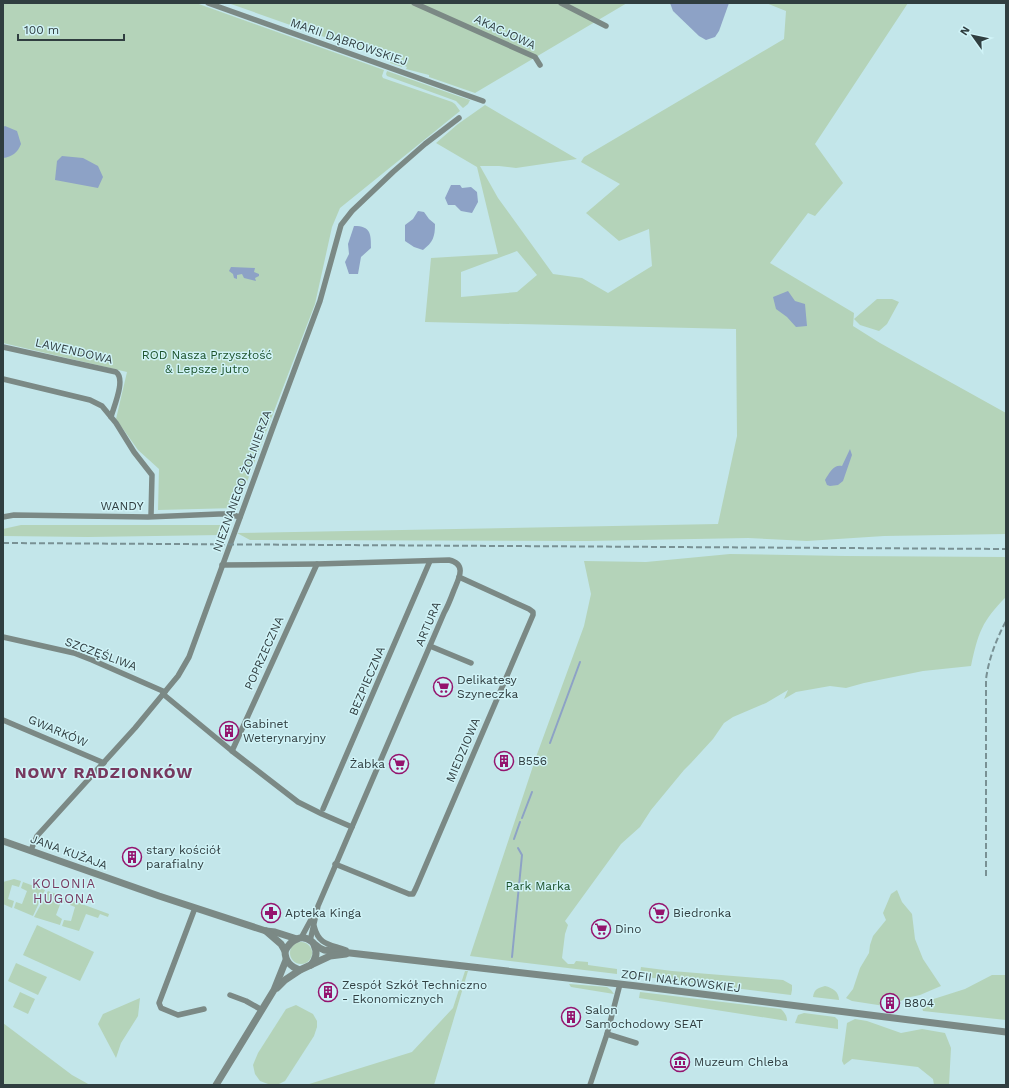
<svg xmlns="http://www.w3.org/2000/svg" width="1009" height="1088" font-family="'Work Sans',sans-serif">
  <rect width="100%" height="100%" fill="#c3e6ea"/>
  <g fill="#b4d3b9" fill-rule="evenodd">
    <polygon points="3,3 196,3 384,70 382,76 383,78 452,102 455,104 460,111 340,208 332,227 315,304 237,508 158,510 159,469 138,450 116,419 127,372 3,343"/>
    <polygon points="228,3 627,3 475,93 429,77 429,75 406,69 407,67 403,65 402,67 390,63 390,61 384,58"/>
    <path d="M766 3H908L815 144 843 183 815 216 808 213 770 263 854 313 853 326 880 343 1006 413V534L884 536 807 541 748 538 586 541 250 540 237 533 718 524 737 436 736 329 425 322 431 258 498 254 477 167 436 143 458 124 485 105 577 159 516 168 499 166H480L498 198 553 274 582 278 608 293 652 266 649 229 619 241 586 213 620 184 581 162 584 157 784 39 786 11ZM517 251 537 275 517 292 461 297V272Z"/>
    <polygon points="387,71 458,96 470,100 468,104 463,108 456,101 387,76 386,74"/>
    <polygon points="877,299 892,299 899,302 887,324 879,331 860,325 854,319"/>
    <polygon points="21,525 224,525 222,535 88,537 3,536 3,529"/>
    <path d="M730 554 845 556 1006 557V597C982 621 978 633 971 666L923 671 864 683 846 688 830 686 796 692 784 699 788 690 766 703 733 717 724 723 713 739 691 763 684 770 651 810 640 827 621 844 565 921 568 925 565 934 562 958 568 964H574L576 961 588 962V965L617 969V974L470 956 536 757 584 626 591 594 584 561 646 562Z"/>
    <polygon points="14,879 21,881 19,887 12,885 8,899 14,901 12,908 3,904 3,882"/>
    <polygon points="23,882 45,890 33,916 14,908 16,902 22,904 27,891 21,888"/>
    <polygon points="897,890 902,902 912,914 915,939 923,959 941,986 920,995 906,998 891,1007 852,1001 846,998 853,989 860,968 869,953 870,945 873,936 886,920 883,913 891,894"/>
    <polygon points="48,891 69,899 67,903 61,902 56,915 62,919 60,925 34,917"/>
    <polygon points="71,900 109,914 108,917 100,914 98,918 86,914 79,931 62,926 64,920 71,921 75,907 70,905"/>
    <polygon points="37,925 94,952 80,981 23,955"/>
    <circle cx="301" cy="953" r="11"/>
    <polygon points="16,963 47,977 38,995 8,981"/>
    <polygon points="641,967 672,971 783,980 792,985 792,990 791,995 630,975 631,971 640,973"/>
    <polygon points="465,971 468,971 434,1085 306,1085 412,1052 453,1008"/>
    <polygon points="992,975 1006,975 1006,1020 923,1011 921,1003 965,989"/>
    <polygon points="569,984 607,987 611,990 614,994 571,987"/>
    <path d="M825 986C833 988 839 992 839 1000L813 997C814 989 818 988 825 986Z"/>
    <polygon points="20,992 35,999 28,1014 13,1007"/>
    <path d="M640 992 781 1009C785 1013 787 1016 787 1021L639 998Z"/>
    <polygon points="140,998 138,1016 121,1043 116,1058 98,1024 103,1014"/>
    <polygon points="296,1005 313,1014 317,1021 317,1027 314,1036 285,1081 277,1085 268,1084 260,1081 255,1074 253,1065 258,1053 286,1009"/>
    <polygon points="804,1013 835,1017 838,1020 838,1029 795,1023 798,1015"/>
    <polygon points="855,1019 867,1021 901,1033 922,1029 945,1033 951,1048 949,1085 934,1085 933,1079 918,1067 852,1059 844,1065 842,1061 847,1023"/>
    <polygon points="3,1023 72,1075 90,1085 3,1085"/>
  </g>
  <g fill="#8da2c6">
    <polygon points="670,3 729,3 719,31 715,37 706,40 699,36 673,11"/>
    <path d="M5 126 17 131 21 144C18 152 12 157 3 158V127Z"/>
    <polygon points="62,156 83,158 98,166 103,177 98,188 55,180 57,161"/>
    <polygon points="451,185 460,185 462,188 471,187 477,192 478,202 472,213 461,211 455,205 448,205 445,198"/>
    <path d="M418 211 424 212 429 219 435 224C435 237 433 242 423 250L414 247 405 241V225L413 219Z"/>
    <path d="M354 226C371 226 371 234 371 248L361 257 358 274H349L345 262 349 254 348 244Z"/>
    <polygon points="231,267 255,268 254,272 259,274 259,276 255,278 256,281 244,278 242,274 237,275 237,279 234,278 233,274 229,271"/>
    <polygon points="788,291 795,301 805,304 807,326 796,327 787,317 776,309 773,297"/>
    <path d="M850 449 852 455 843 481 838 485 830 486 827 485 825 480C829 473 834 464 842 466Z"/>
  </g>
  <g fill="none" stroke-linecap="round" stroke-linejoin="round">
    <g stroke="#8da2c6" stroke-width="2">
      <polyline points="550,743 580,662"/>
      <polyline points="522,818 532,792"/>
      <polyline points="514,839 520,822"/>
      <polyline points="512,957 522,855 518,848"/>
    </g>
    <g stroke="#7b8985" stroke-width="5.5">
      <polyline points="208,3 483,101"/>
      <polyline points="414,3 535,57 540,65"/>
      <polyline points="561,3 606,26"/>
      <path d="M3 347 116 372C126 379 114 406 111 417"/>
      <polyline points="3,379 90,400 102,406 116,423 134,452 152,475 151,516"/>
      <polyline points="3,517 14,515 148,517 219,514 229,514 240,517"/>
      <path d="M222 565 317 564 449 560C467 564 459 578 454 590 451 598 448 606 444 613L318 906 310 941"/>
      <polyline points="3,637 74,653 92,660 165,692"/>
      <polyline points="430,646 471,663"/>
      <polyline points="163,694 232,751 298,802 322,814 352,827"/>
      <polyline points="3,720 104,763"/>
      <polyline points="232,751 317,564"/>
      <polyline points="323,809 430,561"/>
      <polyline points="31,850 37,836 135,728 178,676 189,657 272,430 320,301 341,225 352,211 393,172 425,144 459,118"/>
      <polyline points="335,864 409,894 413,894 416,888 533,615 533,612 529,609 459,577"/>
      <polyline points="195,908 159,1003 161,1008 178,1015 204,1009"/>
      <path d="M314 926C319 946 330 944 346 950"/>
      <polyline points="301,938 314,914"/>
      <polyline points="230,995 246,1001 262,1010"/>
      <polyline points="607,1034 636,1043"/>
      <polyline points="590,1085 607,1034 620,984"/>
    </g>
    <g stroke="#7b8985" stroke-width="7">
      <polyline points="3,841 159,896 266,931 275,932 297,939"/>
      <polyline points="266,931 281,944 285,951"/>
      <path d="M311 965C316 959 318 953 314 945"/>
      <path d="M300 970C291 967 285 962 285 951 290 941 301 933 311 941 316 945 318 948 324 950L637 986 1006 1032"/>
      <polyline points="277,988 285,980 300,970 330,956 346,954"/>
      <polyline points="216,1085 274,990 286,960"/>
    </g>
    <g stroke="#799194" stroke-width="2" stroke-dasharray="6 3" stroke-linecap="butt">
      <polyline points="3,543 1006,549"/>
      <path d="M986 876V679C989 658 996 640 1006 621"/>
    </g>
  </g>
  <defs>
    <symbol id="supermarket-ring" viewBox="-11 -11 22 22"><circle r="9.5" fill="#d0f3f7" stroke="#94146e" stroke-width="1.5"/><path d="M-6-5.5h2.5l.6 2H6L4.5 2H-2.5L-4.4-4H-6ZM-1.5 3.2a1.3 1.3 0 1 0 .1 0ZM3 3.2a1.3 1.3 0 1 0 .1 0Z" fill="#94146e"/></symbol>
    <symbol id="building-ring" viewBox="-11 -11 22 22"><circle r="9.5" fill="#d0f3f7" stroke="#94146e" stroke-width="1.5"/><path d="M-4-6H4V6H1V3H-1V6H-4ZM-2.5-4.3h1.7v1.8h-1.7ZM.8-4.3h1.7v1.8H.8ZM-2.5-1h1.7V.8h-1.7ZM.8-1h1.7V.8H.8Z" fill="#94146e"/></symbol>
    <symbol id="pharmacy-ring" viewBox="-11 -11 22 22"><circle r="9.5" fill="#d0f3f7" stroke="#94146e" stroke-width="1.5"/><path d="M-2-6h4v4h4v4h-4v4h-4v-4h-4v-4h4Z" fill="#94146e"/></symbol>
    <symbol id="museum-ring" viewBox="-11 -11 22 22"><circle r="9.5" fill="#d0f3f7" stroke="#94146e" stroke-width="1.5"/><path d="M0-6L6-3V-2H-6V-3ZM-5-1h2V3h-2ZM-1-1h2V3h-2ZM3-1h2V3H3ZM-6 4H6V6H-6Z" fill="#94146e"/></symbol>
  </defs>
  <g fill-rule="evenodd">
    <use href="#supermarket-ring" x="432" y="676" width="22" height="22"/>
    <use href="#building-ring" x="218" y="720" width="22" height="22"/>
    <use href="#building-ring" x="493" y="750" width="22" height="22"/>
    <use href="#supermarket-ring" x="388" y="753" width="22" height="22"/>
    <use href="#building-ring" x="121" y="846" width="22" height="22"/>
    <use href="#pharmacy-ring" x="260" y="902" width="22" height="22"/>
    <use href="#supermarket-ring" x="648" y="902" width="22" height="22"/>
    <use href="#supermarket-ring" x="590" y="918" width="22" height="22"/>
    <use href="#building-ring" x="317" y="981" width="22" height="22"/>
    <use href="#building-ring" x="879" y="992" width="22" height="22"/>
    <use href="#building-ring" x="560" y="1006" width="22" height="22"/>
    <use href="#museum-ring" x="669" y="1051" width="22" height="22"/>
  </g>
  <g text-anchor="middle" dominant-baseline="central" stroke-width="3" stroke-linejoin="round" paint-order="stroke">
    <g font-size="12" fill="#303e40" stroke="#d0f3f7">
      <text transform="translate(505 32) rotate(25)">AKACJOWA</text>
      <text transform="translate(349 42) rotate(19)">MARII DĄBROWSKIEJ</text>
      <text transform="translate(74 351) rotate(13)">LAWENDOWA</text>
      <text transform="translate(242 481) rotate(-70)">NIEZNANEGO ŻOŁNIERZA</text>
      <text x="122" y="506">WANDY</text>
      <text transform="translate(428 624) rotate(-67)">ARTURA</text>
      <text transform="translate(264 653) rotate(-66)">POPRZECZNA</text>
      <text transform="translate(101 654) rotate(20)">SZCZĘŚLIWA</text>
      <text transform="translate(367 681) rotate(-67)">BEZPIECZNA</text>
      <text transform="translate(58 731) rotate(23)">GWARKÓW</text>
      <text transform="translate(463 750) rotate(-67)">MIEDZIOWA</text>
      <text transform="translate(69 852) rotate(20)">JANA KUŻAJA</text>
      <text transform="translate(681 981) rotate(7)">ZOFII NAŁKOWSKIEJ</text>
    </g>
    <g font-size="12" fill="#1c522b" stroke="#d0f3f7">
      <text x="207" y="355">ROD Nasza Przyszłość<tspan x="207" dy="14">&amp; Lepsze jutro</tspan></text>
      <text x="538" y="886">Park Marka</text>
    </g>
    <g font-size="12" fill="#303e40" stroke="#d0f3f7" text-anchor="start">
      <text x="457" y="680">Delikatesy<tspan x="457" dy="14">Szyneczka</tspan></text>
      <text x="243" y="724">Gabinet<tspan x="243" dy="14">Weterynaryjny</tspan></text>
      <text x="518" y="761">B556</text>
      <text x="385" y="764" text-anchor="end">Żabka</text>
      <text x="146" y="850">stary kościół<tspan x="146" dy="14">parafialny</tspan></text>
      <text x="285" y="913">Apteka Kinga</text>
      <text x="673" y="913">Biedronka</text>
      <text x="615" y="929">Dino</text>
      <text x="342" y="985">Zespół Szkół Techniczno<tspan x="342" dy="14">- Ekonomicznych</tspan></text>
      <text x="904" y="1003">B804</text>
      <text x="585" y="1010">Salon<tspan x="585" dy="14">Samochodowy SEAT</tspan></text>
      <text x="694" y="1062">Muzeum Chleba</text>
    </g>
    <g font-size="13" letter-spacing="1" fill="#77395f" stroke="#d0f3f7">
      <text x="64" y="883">KOLONIA<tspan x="64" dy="15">HUGONA</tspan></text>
    </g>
    <g font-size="16" font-weight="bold" letter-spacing="1" fill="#77395f" stroke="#d0f3f7">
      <text x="104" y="772">NOWY RADZIONKÓW</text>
    </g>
  </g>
  <rect width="1009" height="1088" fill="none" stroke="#303e40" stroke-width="8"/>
  <g transform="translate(973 36) rotate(303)" stroke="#d0f3f7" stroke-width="3" paint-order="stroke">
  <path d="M0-3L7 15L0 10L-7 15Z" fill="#303e40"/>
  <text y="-6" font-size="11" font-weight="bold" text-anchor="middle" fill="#303e40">N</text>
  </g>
  <path d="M18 34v6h106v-6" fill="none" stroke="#303e40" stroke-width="2"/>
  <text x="24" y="34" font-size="12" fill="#303e40" stroke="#d0f3f7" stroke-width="3" paint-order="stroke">100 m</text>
</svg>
